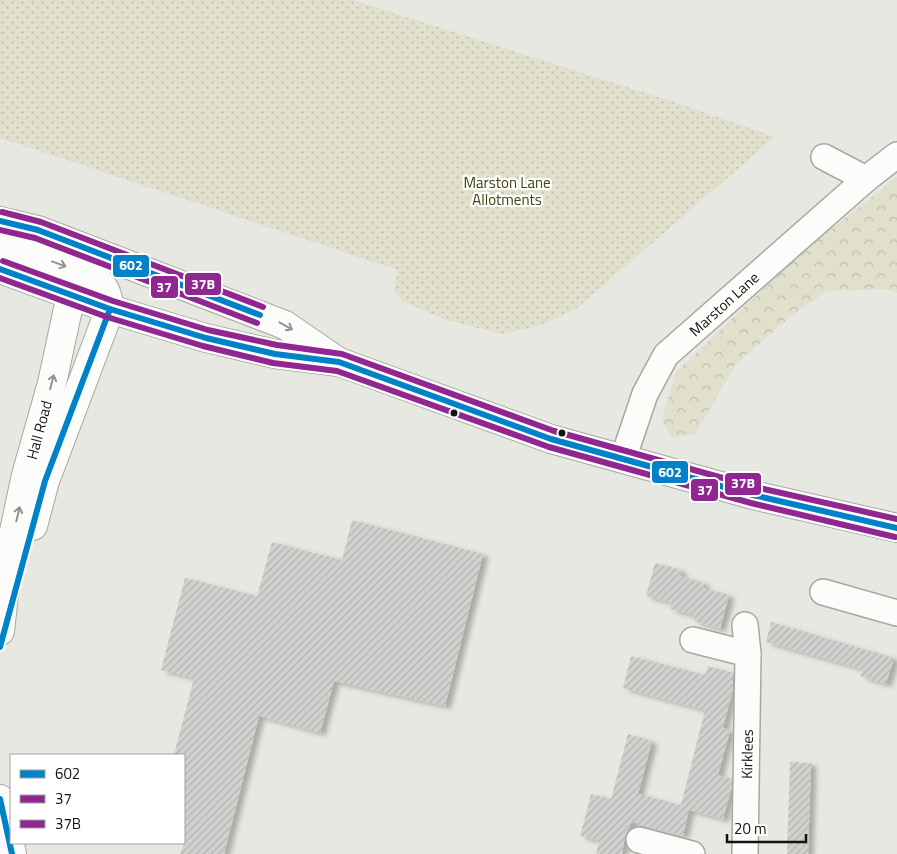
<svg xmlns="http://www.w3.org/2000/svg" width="897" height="854" font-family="'Titillium Web',sans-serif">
  <defs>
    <pattern id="green-dots" width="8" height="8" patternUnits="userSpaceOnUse" patternTransform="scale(1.25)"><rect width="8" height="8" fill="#e0e0cd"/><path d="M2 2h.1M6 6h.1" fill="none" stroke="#bfbfaf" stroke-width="1.8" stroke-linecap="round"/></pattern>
    <pattern id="forest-crowns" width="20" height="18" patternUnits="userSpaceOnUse" patternTransform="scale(1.25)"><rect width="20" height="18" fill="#e0e0cd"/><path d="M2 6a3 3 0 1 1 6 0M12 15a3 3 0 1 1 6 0" fill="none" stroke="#bfbfaf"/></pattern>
    <pattern id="building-hatch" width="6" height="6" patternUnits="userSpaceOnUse" patternTransform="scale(1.25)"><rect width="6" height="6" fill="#d2d1d0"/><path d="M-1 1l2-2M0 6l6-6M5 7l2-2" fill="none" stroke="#b3b3b1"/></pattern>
    <filter id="shadow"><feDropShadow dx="5.5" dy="3" stdDeviation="2.5" flood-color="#0004"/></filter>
  </defs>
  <rect width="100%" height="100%" fill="#e8e8e2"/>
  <polygon fill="url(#green-dots)" points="0,0 353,0 674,102 775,137 577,308 540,326 502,334 446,320 402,301 394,290 397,270 0,138"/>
  <polygon fill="url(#forest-crowns)" points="897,177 897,293 883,289 827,291 792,315 736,364 695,434 671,438 662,419 676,372 803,251"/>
  <g fill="url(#building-hatch)" filter="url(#shadow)">
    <polygon points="352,520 483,554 445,706 334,681 320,733 259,716 224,854 180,854 184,843 184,755 174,755 194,678 161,670 185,578 257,596 272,542 342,560"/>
    <polygon points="655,563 681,570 680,576 704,583 703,588 729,595 720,629 694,621 695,615 670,609 672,603 646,596"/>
    <polygon points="771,622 894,658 886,684 860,676 862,669 766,642"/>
    <polygon points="631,656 705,675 708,666 733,673 733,689 723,728 730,730 718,775 732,779 732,786 723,819 689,810 683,836 632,822 625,836 622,854 596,854 599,841 580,836 591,794 611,799 628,734 652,741 638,794 681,805 705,710 623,688"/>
    <polygon points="790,762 811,763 808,854 787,854"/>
  </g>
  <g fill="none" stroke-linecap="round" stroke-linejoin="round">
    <defs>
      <g id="street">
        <polyline points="824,157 866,179"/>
        <polyline points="623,459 645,394 666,355 866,179 897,155"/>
        <polyline points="823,592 897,613"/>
        <polyline points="745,625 748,654 745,854"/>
        <polyline points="693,640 748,654"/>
        <polyline points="639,840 692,854"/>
      </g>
      <g id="secondary">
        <polyline points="33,526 45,481 110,309"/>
        <polyline points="0,631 8,559 26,475 52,383 71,295 87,276"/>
        <polyline points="0,799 12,854"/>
      </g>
      <g id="highway">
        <polyline points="0,221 38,230 285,325 336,360"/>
        <path d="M0 244C23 251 86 268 101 284 107 291 109 300 110 309"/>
        <polyline points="0,269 110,309 206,338 275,354 339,362 551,439 753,495 897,528"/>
      </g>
    </defs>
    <use href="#street" stroke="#a7a7a3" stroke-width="28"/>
    <use href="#secondary" stroke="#a7a7a3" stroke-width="30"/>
    <use href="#highway" stroke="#a7a7a3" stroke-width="30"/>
    <use href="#street" stroke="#fcfcfb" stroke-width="25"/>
    <use href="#secondary" stroke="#fcfcfb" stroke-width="28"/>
    <use href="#highway" stroke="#fcfcfb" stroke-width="28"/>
    <defs>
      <g id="bus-1">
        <polyline points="0,221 38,230 260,315"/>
        <polyline points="0,269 110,309 206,338 275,354 339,362 551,439 753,495 897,528"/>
        <polyline points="0,647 45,481 110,309"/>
        <polyline points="0,799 12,854"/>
      </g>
      <g id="bus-2">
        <polyline points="0,230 35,238 257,323"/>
        <polyline points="0,278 107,317 203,346 273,363 337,371 549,447 751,503 895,537"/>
      </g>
      <g id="bus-3">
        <polyline points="2,212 41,222 263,307"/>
        <polyline points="3,261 113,301 208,330 277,345 342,354 554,431 755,487 897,519"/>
      </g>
    </defs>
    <use href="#bus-1" stroke="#fff" stroke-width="10"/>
    <use href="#bus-2" stroke="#fff" stroke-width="10"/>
    <use href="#bus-3" stroke="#fff" stroke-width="10"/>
    <use href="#bus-1" stroke="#0082c8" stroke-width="6"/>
    <use href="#bus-2" stroke="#90268f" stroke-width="6"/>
    <use href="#bus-3" stroke="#90268f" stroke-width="6"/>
  </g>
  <defs><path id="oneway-shaft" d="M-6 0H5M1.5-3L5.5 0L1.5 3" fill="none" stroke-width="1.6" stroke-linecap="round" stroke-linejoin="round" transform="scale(1.25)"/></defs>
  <g stroke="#939391">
    <use href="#oneway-shaft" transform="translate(59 264) rotate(20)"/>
    <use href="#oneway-shaft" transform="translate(286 326) rotate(29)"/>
    <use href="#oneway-shaft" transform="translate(52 382) rotate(-75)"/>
    <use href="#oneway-shaft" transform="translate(18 514) rotate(-77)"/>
  </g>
  <g fill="#13130f" stroke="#fff" stroke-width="2">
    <circle cx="454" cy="413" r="4.5"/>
    <circle cx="562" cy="433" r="4.5"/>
  </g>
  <g text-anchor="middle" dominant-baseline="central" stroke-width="4.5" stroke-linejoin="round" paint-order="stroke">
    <g font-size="15" fill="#43410f" stroke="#fff">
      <text x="507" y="182">Marston Lane<tspan x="507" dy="17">Allotments</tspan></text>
    </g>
    <g font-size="15" fill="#13130f" stroke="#fff">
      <text transform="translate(724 304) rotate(-42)">Marston Lane</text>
      <text transform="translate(39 430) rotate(-75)">Hall Road</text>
      <text transform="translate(747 754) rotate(-89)">Kirklees</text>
    </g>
  </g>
  <g stroke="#fff" stroke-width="2">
    <rect x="112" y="254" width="38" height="24" rx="5" fill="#0082c8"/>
    <rect x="184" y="272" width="38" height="24" rx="5" fill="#90268f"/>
    <rect x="150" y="275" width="29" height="24" rx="5" fill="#90268f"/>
    <rect x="651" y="460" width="38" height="24" rx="5" fill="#0082c8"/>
    <rect x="724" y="472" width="38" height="24" rx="5" fill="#90268f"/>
    <rect x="690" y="478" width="29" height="24" rx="5" fill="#90268f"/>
  </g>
  <g font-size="14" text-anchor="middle" font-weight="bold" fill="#fff">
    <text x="131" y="270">602</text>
    <text x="203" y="289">37B</text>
    <text x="164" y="292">37</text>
    <text x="670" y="477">602</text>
    <text x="743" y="488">37B</text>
    <text x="705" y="495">37</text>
  </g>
  <rect x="10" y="754" width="175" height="90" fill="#ffffff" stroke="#a1a19f"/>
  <rect x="20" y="770" width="25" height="8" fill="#0082c8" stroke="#a1a19f"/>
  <text x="55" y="779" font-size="15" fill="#13130f">602</text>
  <rect x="20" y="795" width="25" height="8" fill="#90268f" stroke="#a1a19f"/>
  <text x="55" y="804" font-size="15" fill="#13130f">37</text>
  <rect x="20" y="820" width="25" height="8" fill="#90268f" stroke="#a1a19f"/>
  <text x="55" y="829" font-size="15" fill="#13130f">37B</text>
  <path d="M727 834v8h79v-8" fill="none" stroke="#13130f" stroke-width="2.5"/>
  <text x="734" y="834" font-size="15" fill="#13130f" stroke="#ffffff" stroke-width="4" paint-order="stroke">20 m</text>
</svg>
